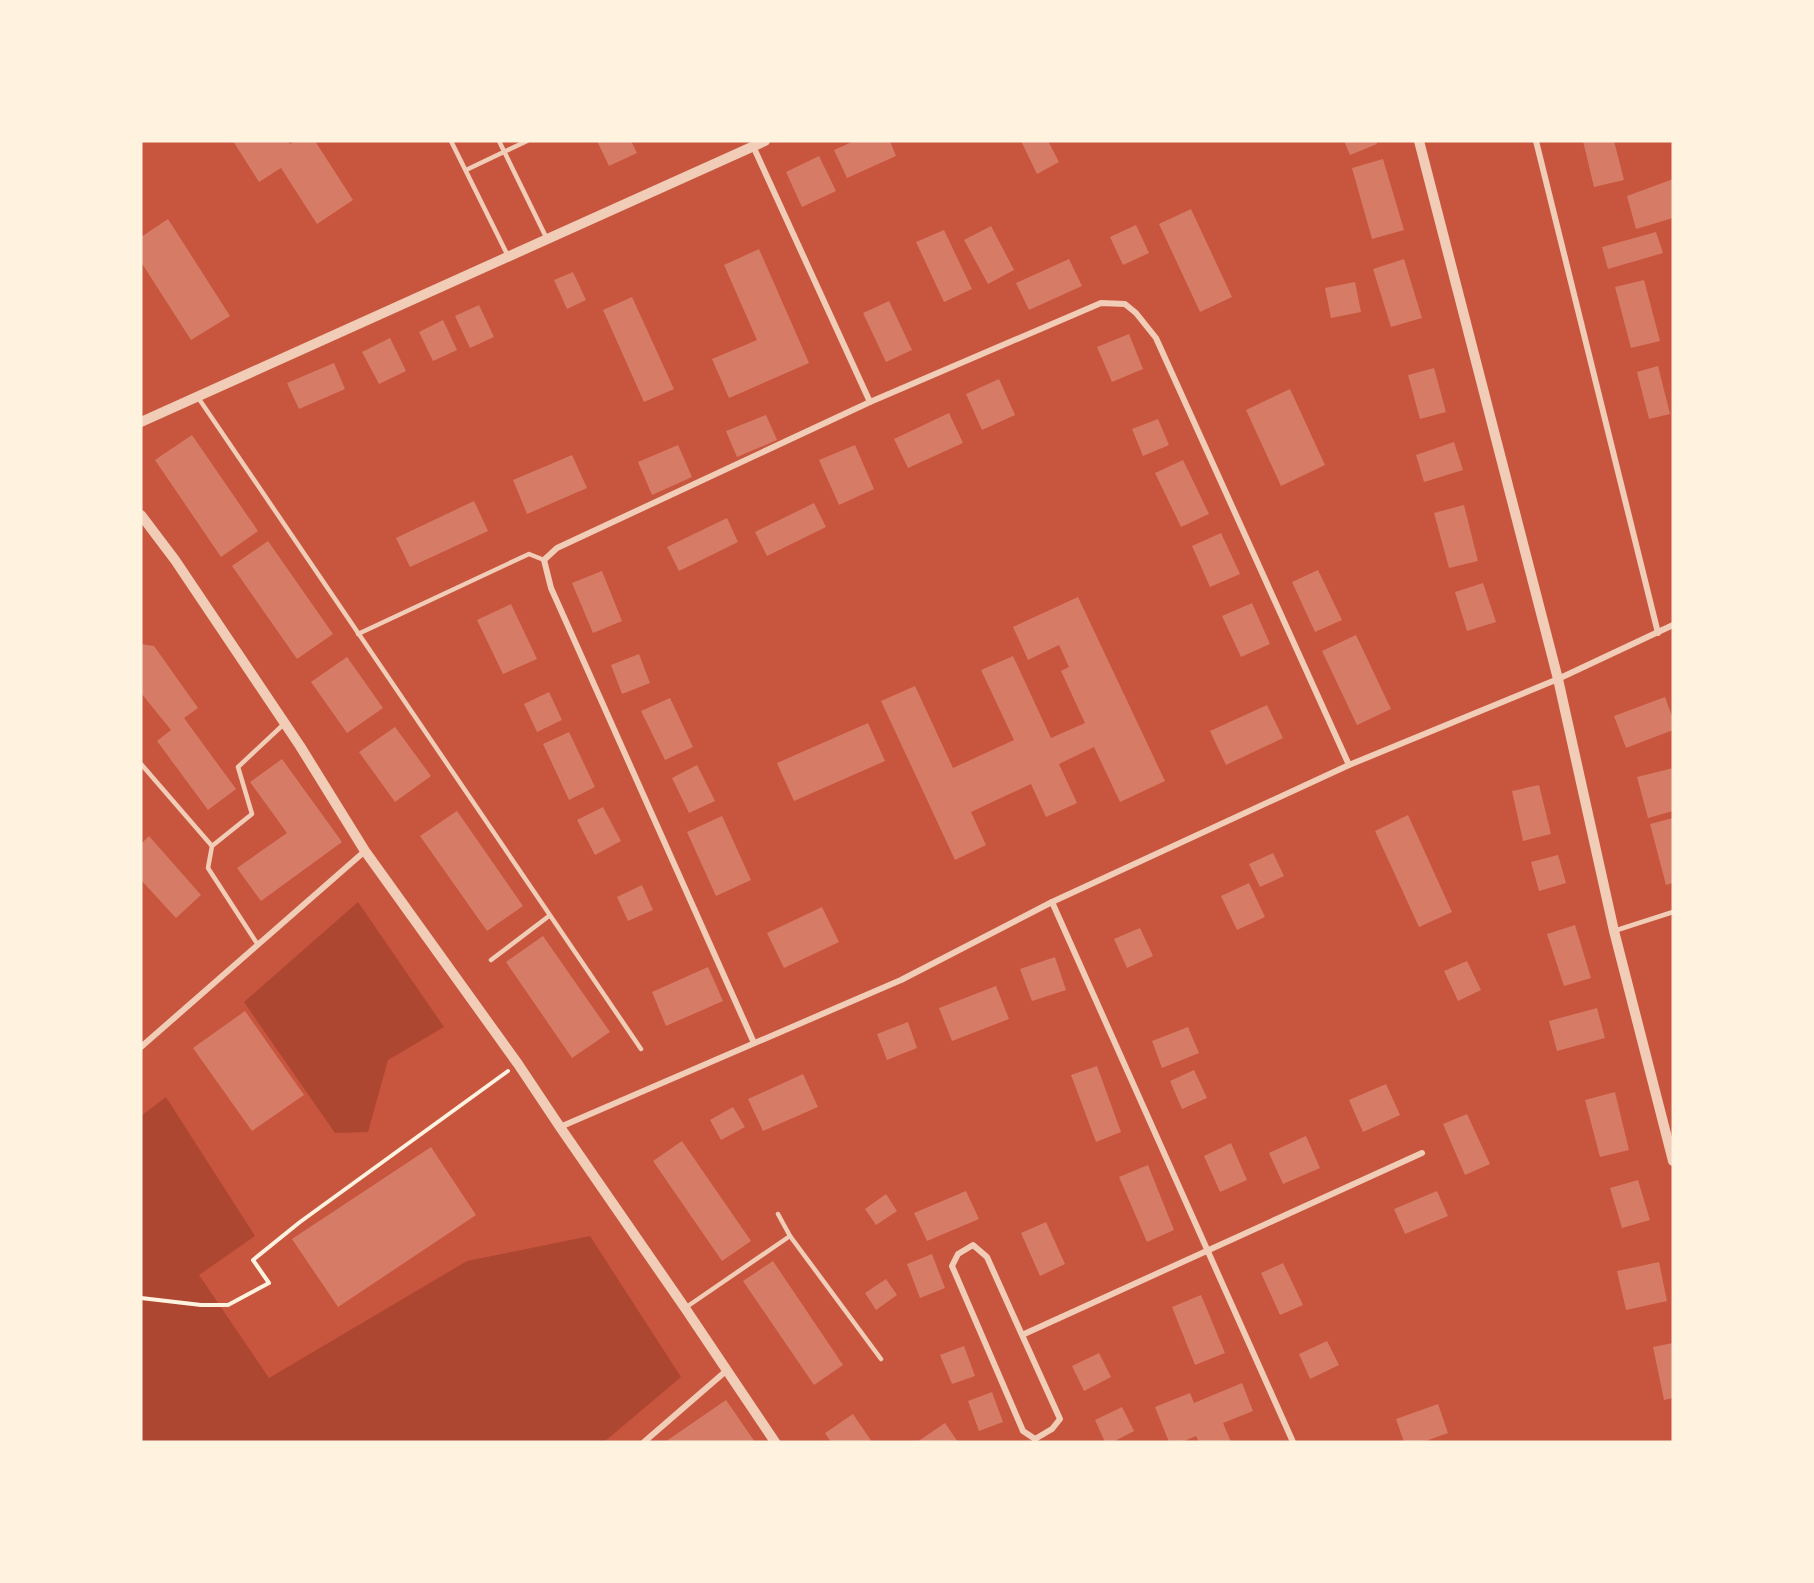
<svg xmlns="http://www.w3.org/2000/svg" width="1814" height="1583" font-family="'Times New Roman',serif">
  <rect width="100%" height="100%" fill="#c8553d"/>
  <g fill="#ae4732">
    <polygon points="358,902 444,1027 388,1060 368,1132 335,1133 244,1002"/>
    <polygon points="166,1097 255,1236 199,1275 269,1378 467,1261 590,1236 681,1377 604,1442 141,1442 141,1116"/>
  </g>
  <g fill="#d67c66">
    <polygon points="233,141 288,141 290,144 295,141 315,141 353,200 317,224 281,168 259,182"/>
    <polygon points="597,141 631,141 637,153 609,166"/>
    <polygon points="854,141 890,141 896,156 847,178 834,150"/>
    <polygon points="1021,141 1048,141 1059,162 1037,174"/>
    <polygon points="1344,141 1376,141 1377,144 1350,155"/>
    <polygon points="1583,141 1614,141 1624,180 1594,187"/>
    <polygon points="819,156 836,191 802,207 786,172"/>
    <polygon points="1383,159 1404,230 1372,239 1352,168"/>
    <polygon points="1673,179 1673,218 1636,229 1627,196"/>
    <polygon points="1191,209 1232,297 1200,312 1159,224"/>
    <polygon points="168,219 230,316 191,340 141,262 141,237"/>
    <polygon points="1136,225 1149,253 1123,265 1110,237"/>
    <polygon points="991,226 1014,270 988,284 964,240"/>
    <polygon points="944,230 972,289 944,302 916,242"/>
    <polygon points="1656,232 1663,253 1608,269 1602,247"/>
    <polygon points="759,249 809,363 729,398 712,359 757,340 724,265"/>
    <polygon points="1069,259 1082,286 1029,310 1016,283"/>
    <polygon points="1404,259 1422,318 1391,327 1373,269"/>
    <polygon points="573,272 586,300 567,309 554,280"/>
    <polygon points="1644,280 1660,341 1631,348 1615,287"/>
    <polygon points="1355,282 1361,312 1331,318 1325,288"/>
    <polygon points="632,297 674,389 644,402 603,310"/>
    <polygon points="889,301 912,350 886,362 863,313"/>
    <polygon points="479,305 494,337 470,348 455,316"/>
    <polygon points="443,320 457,350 433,361 419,332"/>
    <polygon points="1129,334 1143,369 1112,382 1097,347"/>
    <polygon points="390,338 406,371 379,384 362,352"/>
    <polygon points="334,363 345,389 299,409 287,383"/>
    <polygon points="1658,366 1670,414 1649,419 1637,372"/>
    <polygon points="1434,368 1446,412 1420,419 1408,375"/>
    <polygon points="999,379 1015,415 982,430 966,394"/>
    <polygon points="1290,389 1325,465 1281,486 1246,410"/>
    <polygon points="949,413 963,443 908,468 894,439"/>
    <polygon points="766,415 777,440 737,457 726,431"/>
    <polygon points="1158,419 1169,445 1143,456 1132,429"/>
    <polygon points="192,435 258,531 221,557 155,460"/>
    <polygon points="1454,442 1463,470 1424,482 1416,455"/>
    <polygon points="678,445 692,477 652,495 638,462"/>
    <polygon points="855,445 874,489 839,505 819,460"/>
    <polygon points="572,455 587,488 527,514 513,480"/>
    <polygon points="1183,460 1209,514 1181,527 1155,473"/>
    <polygon points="474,501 488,531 410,567 396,538"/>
    <polygon points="814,503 826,527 767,556 755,532"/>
    <polygon points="1464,505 1478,561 1449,568 1434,513"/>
    <polygon points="727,518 738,542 679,571 667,547"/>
    <polygon points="1221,533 1240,574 1210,587 1192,546"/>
    <polygon points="268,541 333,634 297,659 232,566"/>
    <polygon points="1318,570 1342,620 1315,632 1292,582"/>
    <polygon points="602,571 622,621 593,633 572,583"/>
    <polygon points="1483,583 1496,622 1467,631 1455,592"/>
    <polygon points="1078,597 1165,781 1120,802 1094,747 1059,764 1077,803 1046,817 1031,784 971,812 986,845 955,860 881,701 915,686 953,768 1014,740 981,670 1013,656 1051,738 1085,723 1061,671 1069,667 1059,645 1028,660 1013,627"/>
    <polygon points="1252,603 1270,644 1241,657 1222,616"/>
    <polygon points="511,604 537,659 503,674 477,620"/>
    <polygon points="1356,635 1391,709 1357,725 1322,651"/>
    <polygon points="141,644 154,646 198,708 184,718 236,789 208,810 157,741 171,730 141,693"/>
    <polygon points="639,654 650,683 622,694 611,665"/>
    <polygon points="347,657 383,708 347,733 311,682"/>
    <polygon points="549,692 562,720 537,732 524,704"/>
    <polygon points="1665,697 1673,719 1673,730 1626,748 1614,716"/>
    <polygon points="670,698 693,747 665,760 641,711"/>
    <polygon points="1267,705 1283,738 1226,765 1210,731"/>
    <polygon points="868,723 885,761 794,801 777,763"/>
    <polygon points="395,727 431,776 395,802 359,752"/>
    <polygon points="569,732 595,787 569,800 543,744"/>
    <polygon points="282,759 342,842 261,901 237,868 287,833 250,782"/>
    <polygon points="697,765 715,801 689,813 672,778"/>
    <polygon points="1673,768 1673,811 1648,818 1637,777"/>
    <polygon points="1539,785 1551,834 1523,841 1512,791"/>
    <polygon points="603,807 621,841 595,855 577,820"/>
    <polygon points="457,811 523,906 487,931 420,836"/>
    <polygon points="1408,815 1452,912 1419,927 1375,831"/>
    <polygon points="722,816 751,880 716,896 687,832"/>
    <polygon points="1673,818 1673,883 1666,885 1650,824"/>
    <polygon points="149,836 201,895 176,918 141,880 141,844"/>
    <polygon points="1273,853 1284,876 1260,887 1249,864"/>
    <polygon points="1558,855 1566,883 1539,891 1531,862"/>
    <polygon points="1249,883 1265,917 1237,930 1221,896"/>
    <polygon points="642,885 653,910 628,921 617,897"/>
    <polygon points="822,907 839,942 784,968 767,933"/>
    <polygon points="1575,925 1591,978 1564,986 1547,934"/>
    <polygon points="1140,928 1153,956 1127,968 1114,939"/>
    <polygon points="543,936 610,1032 572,1058 506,962"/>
    <polygon points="1055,957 1066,990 1032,1001 1020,969"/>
    <polygon points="1467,961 1481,990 1458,1001 1444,971"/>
    <polygon points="708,967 723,1001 666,1026 652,992"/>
    <polygon points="996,986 1009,1019 952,1041 939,1008"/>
    <polygon points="1597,1008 1605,1038 1557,1051 1549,1021"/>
    <polygon points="245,1011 304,1095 252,1131 193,1048"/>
    <polygon points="908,1022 917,1048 887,1060 877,1034"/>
    <polygon points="1188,1027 1199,1053 1162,1068 1152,1041"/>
    <polygon points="1097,1066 1121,1132 1096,1142 1071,1075"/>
    <polygon points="1194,1070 1207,1098 1182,1109 1170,1081"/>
    <polygon points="803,1074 818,1107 763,1131 748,1099"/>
    <polygon points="1386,1084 1400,1115 1363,1132 1349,1100"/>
    <polygon points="1615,1092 1629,1150 1600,1157 1585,1100"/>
    <polygon points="733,1107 745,1127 721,1140 710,1120"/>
    <polygon points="1467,1114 1490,1164 1465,1175 1443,1124"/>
    <polygon points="1306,1136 1320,1168 1283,1184 1269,1153"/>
    <polygon points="682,1141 751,1241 722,1261 653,1161"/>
    <polygon points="1231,1143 1247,1180 1220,1192 1204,1156"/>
    <polygon points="431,1147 476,1215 338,1307 292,1239"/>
    <polygon points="1148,1165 1174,1230 1147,1242 1119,1177"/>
    <polygon points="1638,1180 1650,1220 1622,1228 1610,1188"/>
    <polygon points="966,1191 979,1219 927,1241 914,1213"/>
    <polygon points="1437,1191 1448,1216 1405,1234 1394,1209"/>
    <polygon points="886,1194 897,1211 876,1225 865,1209"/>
    <polygon points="1046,1222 1065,1264 1040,1276 1021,1233"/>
    <polygon points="932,1254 945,1288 920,1298 907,1264"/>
    <polygon points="773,1261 843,1365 814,1385 743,1281"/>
    <polygon points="1659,1262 1667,1301 1626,1310 1617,1271"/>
    <polygon points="1283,1263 1303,1305 1280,1315 1261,1273"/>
    <polygon points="886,1279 897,1295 876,1310 865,1293"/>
    <polygon points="1201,1295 1225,1353 1195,1365 1172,1307"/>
    <polygon points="1327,1341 1339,1365 1310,1379 1299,1354"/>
    <polygon points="1673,1343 1673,1398 1664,1400 1653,1347"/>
    <polygon points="964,1346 975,1376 952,1384 940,1355"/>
    <polygon points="1099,1353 1111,1377 1084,1391 1072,1366"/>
    <polygon points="1242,1383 1253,1411 1223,1423 1231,1442 1199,1442 1196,1436 1182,1442 1169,1442 1155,1407 1190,1393 1194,1403"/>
    <polygon points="992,1392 1003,1422 979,1431 968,1401"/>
    <polygon points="726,1400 755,1442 665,1442"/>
    <polygon points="1438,1404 1448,1433 1423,1442 1404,1442 1396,1419"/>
    <polygon points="1122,1407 1134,1431 1113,1442 1105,1442 1095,1420"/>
    <polygon points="853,1414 872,1442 831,1442 825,1433"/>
    <polygon points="945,1423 958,1442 917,1442"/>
  </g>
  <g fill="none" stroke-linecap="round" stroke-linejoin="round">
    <polyline stroke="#fff3e0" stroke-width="4" points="141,1298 201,1305 228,1305 269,1283 253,1260 300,1222 508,1071"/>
    <g stroke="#f1ccb7" stroke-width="4.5">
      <polyline points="451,141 508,256"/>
      <polyline points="499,141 547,239"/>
      <polyline points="466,170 527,141"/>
      <polyline points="197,396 641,1049"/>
      <polyline points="358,634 529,554 544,560"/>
      <polyline points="141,764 212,846 208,868 258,945"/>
      <polyline points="212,846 252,814 238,767 285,723"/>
      <polyline points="1614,931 1673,912"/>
      <polyline points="491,960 549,916"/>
      <polyline points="778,1214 790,1236 881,1359"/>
      <polyline points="685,1308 790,1236"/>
    </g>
    <g stroke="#f1ccb7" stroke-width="6">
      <polyline points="1536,141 1658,633"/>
      <polyline points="753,146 870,402"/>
      <polyline points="1052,902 1293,1442"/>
      <polyline points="754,1043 551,588 544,560 557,548 870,402 1101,303 1125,304 1136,313 1156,338 1349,765"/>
      <polyline points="141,1047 365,851"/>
      <polyline points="560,1127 901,980 1052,902 1349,765 1558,679 1673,625"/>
      <polyline points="1022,1335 1060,1419 1052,1429 1035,1439 1023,1431 952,1266 958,1254 973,1245 987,1257 1022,1335 1422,1153"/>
      <polyline points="644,1442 726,1371"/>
    </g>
    <g stroke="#f1ccb7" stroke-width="10">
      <polyline points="1419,141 1558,679 1614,931 1673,1161"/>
      <polyline points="141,422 765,141"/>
      <polyline points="141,515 175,560 300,746 365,851 518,1064 560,1127 685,1308 775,1442"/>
    </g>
  </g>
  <rect width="1814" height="1583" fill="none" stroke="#fff3e0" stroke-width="285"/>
</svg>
